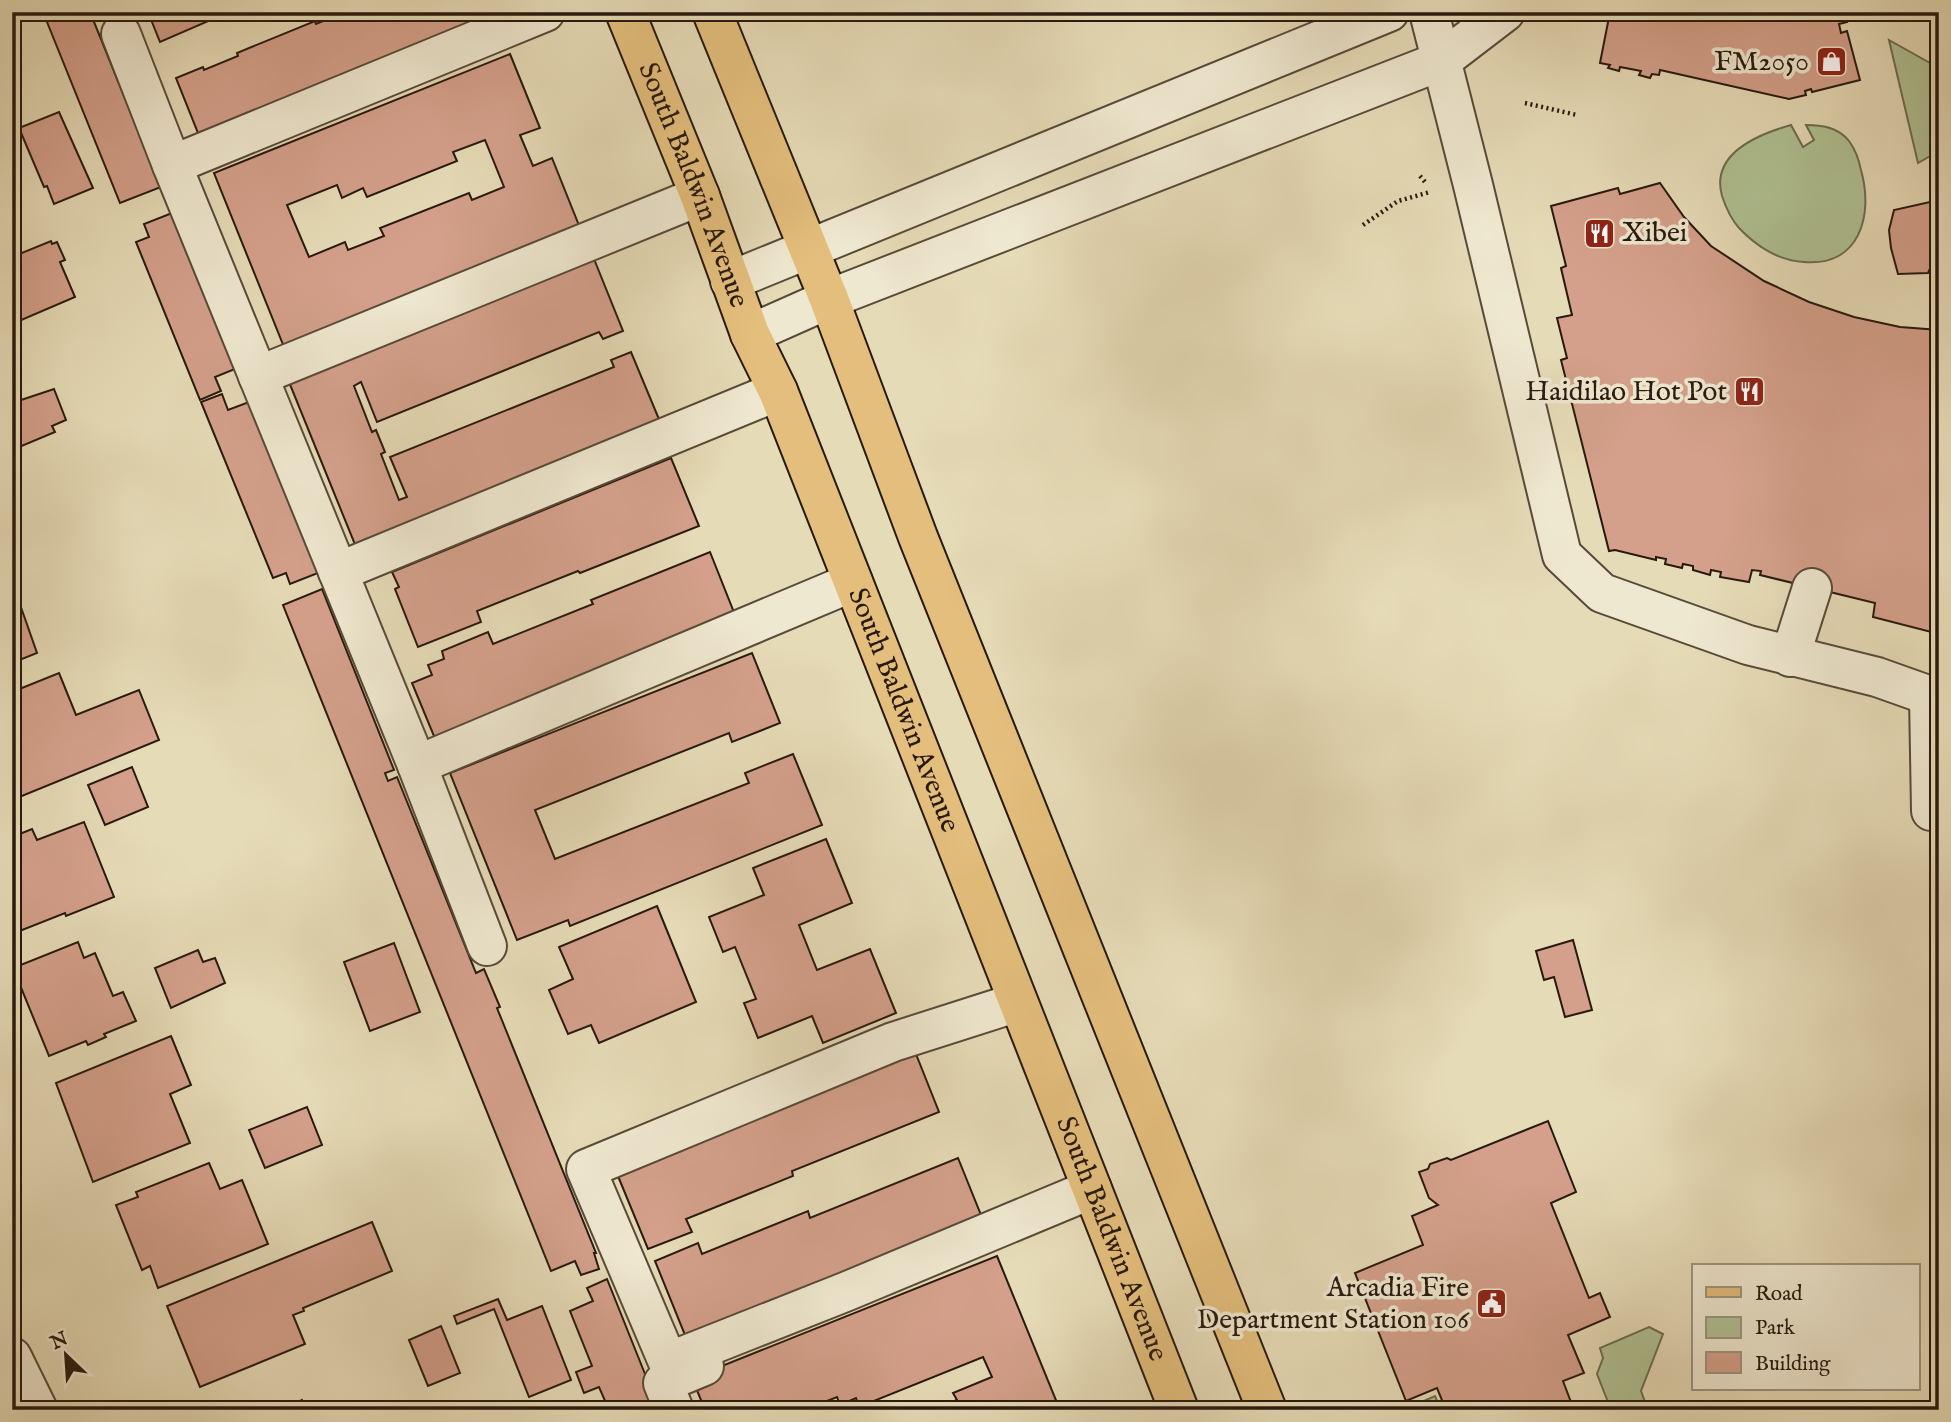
<svg xmlns="http://www.w3.org/2000/svg" width="1951" height="1422" font-family="'IM FELL English',serif">
  <rect width="100%" height="100%" fill="#e6dbb7"/>
  <filter id="stains"><feTurbulence type="fractalNoise" baseFrequency=".00286" numOctaves="4"/><feColorMatrix values="0 0 0 0 .2 0 0 0 0 .09 0 0 0 0 .02 0 0 0 .5 -.17"/></filter>
  <radialGradient id="worn" r=".72"><stop offset=".6" stop-color="#630" stop-opacity="0"/><stop offset="1" stop-color="#630" stop-opacity=".3"/></radialGradient>
  <g fill="#b0c193" stroke="#6c6d51" stroke-width="2">
    <polygon points="1889,40 1939,68 1939,151 1918,163"/>
    <path d="M1791 125 1803 147 1814 140 1806 125C1821 125 1838 127 1849 141 1855 149 1859 160 1861 170 1874 216 1859 267 1804 262 1779 261 1756 246 1739 228 1731 219 1726 208 1722 196 1710 153 1759 134 1791 125Z"/>
    <polygon points="1649,1327 1663,1334 1641,1391 1648,1410 1609,1410 1610,1407 1597,1374 1603,1358 1600,1348"/>
    <polygon points="1435,1396 1441,1410 1403,1410"/>
  </g>
  <g fill="#d4a08b" stroke="#28190f" stroke-width="2" fill-rule="evenodd">
    <polygon points="43,12 90,12 161,187 120,203"/>
    <polygon points="148,12 236,12 223,17 222,15 160,42"/>
    <polygon points="345,12 488,12 492,22 202,143 176,78 203,67 204,70 238,56 237,53 315,21 316,24"/>
    <polygon points="1610,12 1844,12 1847,22 1839,24 1841,33 1847,31 1860,80 1812,92 1811,89 1805,91 1806,95 1789,99 1660,70 1659,75 1652,74 1650,78 1639,75 1641,71 1620,67 1619,71 1608,68 1610,65 1600,63"/>
    <path d="M510 54 540 128 520 135 533 166 552 158 582 233 286 352 214 173ZM485 140 504 187 472 200 469 193 380 228 384 236 348 250 345 242 309 257 287 205 337 185 342 198 363 188 367 197 457 161 453 152Z"/>
    <polygon points="59,112 93,188 54,204 47,186 44,187 19,128"/>
    <polygon points="1660,183 1684,217 1711,246 1764,281 1809,302 1854,317 1900,327 1939,330 1939,634 1873,617 1875,603 1760,575 1761,571 1752,570 1749,582 1720,577 1721,572 1711,570 1710,575 1693,570 1693,566 1683,564 1682,568 1665,564 1666,559 1656,557 1656,560 1615,550 1609,551 1561,360 1567,358 1557,318 1572,315 1561,268 1566,266 1551,206 1618,188 1620,194"/>
    <polygon points="1939,200 1939,263 1935,258 1928,273 1898,274 1891,248 1889,230 1894,210"/>
    <polygon points="172,213 235,369 215,377 221,391 200,400 136,242 149,237 144,224"/>
    <polygon points="51,241 52,244 57,242 65,260 60,262 75,297 12,324 12,257"/>
    <polygon points="594,259 623,331 603,339 599,332 377,422 361,382 354,386 372,432 376,430 385,452 381,454 399,500 407,497 390,457 614,367 611,360 631,352 661,424 356,547 289,382"/>
    <polygon points="54,389 66,420 52,426 55,432 12,450 12,403"/>
    <polygon points="222,394 228,410 249,402 318,573 290,584 286,573 273,578 201,402"/>
    <polygon points="671,458 699,526 580,573 578,571 477,611 481,622 418,647 395,589 399,587 392,572"/>
    <polygon points="710,552 737,620 436,741 412,683 432,675 428,665 444,659 442,651 488,632 493,644 593,604 591,600"/>
    <polygon points="12,566 21,590 16,593 37,653 12,663"/>
    <polygon points="322,589 394,770 385,773 388,781 397,777 476,973 484,969 500,1007 497,1008 596,1253 594,1253 599,1269 581,1275 575,1261 551,1271 283,605"/>
    <polygon points="752,653 780,723 732,742 729,733 535,810 555,859 749,783 745,773 793,754 822,825 570,926 568,920 517,940 450,773"/>
    <polygon points="59,673 76,715 139,690 159,740 12,800 12,692"/>
    <polygon points="132,767 148,807 105,825 88,785"/>
    <polygon points="84,822 114,897 66,916 65,913 12,934 12,837 32,829 37,840"/>
    <polygon points="826,839 852,903 799,925 817,970 870,949 896,1013 823,1043 812,1016 758,1038 744,1003 756,999 735,947 723,952 709,917 764,895 753,868"/>
    <polygon points="657,906 696,1002 599,1043 591,1025 568,1034 549,990 573,979 559,947"/>
    <polygon points="1573,940 1592,1010 1565,1017 1554,977 1544,980 1536,951"/>
    <polygon points="78,942 84,958 95,953 113,996 123,992 136,1021 104,1034 106,1037 88,1045 86,1041 49,1056 13,968"/>
    <polygon points="394,943 420,1012 370,1031 344,962"/>
    <polygon points="198,950 203,962 215,958 225,983 171,1008 155,968"/>
    <polygon points="171,1036 191,1085 170,1094 190,1143 93,1182 56,1083"/>
    <polygon points="912,1044 939,1112 792,1171 793,1176 686,1219 692,1232 648,1249 613,1164"/>
    <polygon points="307,1107 322,1145 265,1168 249,1130"/>
    <polygon points="1548,1121 1576,1192 1551,1203 1589,1298 1600,1293 1610,1317 1568,1335 1584,1373 1563,1381 1574,1410 1475,1410 1473,1405 1461,1410 1446,1410 1437,1388 1406,1401 1355,1273 1423,1245 1412,1216 1438,1205 1429,1198 1419,1172 1428,1169 1430,1164 1447,1158 1451,1160"/>
    <polygon points="958,1158 985,1225 689,1345 655,1261 698,1243 702,1254 808,1211 810,1218"/>
    <polygon points="209,1163 220,1189 242,1180 268,1244 158,1288 150,1266 142,1270 116,1205 138,1197 136,1192"/>
    <polygon points="372,1222 392,1271 303,1308 304,1311 293,1315 305,1344 200,1387 167,1306"/>
    <polygon points="997,1256 1060,1410 931,1410 957,1400 953,1393 992,1377 983,1357 859,1407 856,1398 840,1405 837,1397 804,1410 705,1410 692,1378"/>
    <polygon points="607,1279 647,1379 657,1410 609,1410 599,1387 584,1393 576,1372 592,1366 570,1311 593,1301 587,1288"/>
    <polygon points="498,1299 507,1320 542,1306 571,1380 529,1397 494,1309 457,1324 454,1316"/>
    <polygon points="441,1326 460,1373 428,1386 409,1340"/>
    <polygon points="302,1400 306,1410 277,1410"/>
  </g>
  <g fill="none" stroke-linecap="round" stroke-linejoin="round">
    <defs>
      <g id="minor">
        <polyline points="1429,12 1473,185 1562,555 1602,593 1748,645 1877,677 1939,699"/>
        <polyline points="121,34 172,165 545,12"/>
        <polyline points="172,165 417,765 487,946"/>
        <polyline points="730,281 1389,12"/>
        <polyline points="750,334 829,299 1441,61 1505,12"/>
        <polyline points="258,376 700,196"/>
        <polyline points="338,572 778,391"/>
        <polyline points="1790,657 1812,588"/>
        <polyline points="1929,696 1931,811"/>
        <polyline points="417,765 853,582"/>
        <polyline points="1018,1002 893,1042 586,1169 668,1362 845,1292 1092,1189"/>
        <polyline points="12,1357 38,1410"/>
        <polyline points="674,1410 663,1383 704,1366"/>
      </g>
      <g id="major">
        <path id="s1" d="M625 12 700 196 750 334 778 391 1179 1410"/>
        <polyline points="712,12 829,299 918,537 1267,1410"/>
      </g>
    </defs>
    <use href="#minor" stroke="#584a39" stroke-width="42"/>
    <use href="#major" stroke="#28190f" stroke-width="42"/>
    <g stroke="#28190f" stroke-width="4.5" stroke-dasharray="2 3.5" stroke-linecap="butt">
      <polyline points="1525,103 1577,115"/>
      <polyline points="1420,176 1426,183"/>
      <polyline points="1363,225 1398,201 1430,192"/>
    </g>
    <use href="#minor" stroke="#efe8d0" stroke-width="38"/>
    <use href="#major" stroke="#e3be7c" stroke-width="38"/>
  </g>
  <defs>
    <symbol id="shop-square" viewBox="-11 -11 22 22"><rect x="-9" y="-9" width="18" height="18" rx="4" fill="#8f2418" stroke="#efe8d0"/><path d="M-5-2.5h2.3a2.7 3.5 0 0 1 5.4 0H5L5.5 6h-11ZM-1.5-2.5h3a1.5 2.3 0 0 0-3 0Z" fill="#fff"/></symbol>
    <symbol id="restaurant-square" viewBox="-11 -11 22 22"><rect x="-9" y="-9" width="18" height="18" rx="4" fill="#8f2418" stroke="#efe8d0"/><path d="M-5-6h1v4h1v-4h1v4h1v-4h1v5L-1.5 .5V6h-2V.5L-5-1ZM5-6V6H3V1.5H1.5Q1.5-4 5-6Z" fill="#fff"/></symbol>
    <symbol id="civic-square" viewBox="-11 -11 22 22"><rect x="-9" y="-9" width="18" height="18" rx="4" fill="#8f2418" stroke="#efe8d0"/><path d="M-.6-6.5H3V-4.5H.6V-3L4-1V1h2V6H-6V1h2V-1L-.6-3ZM-1.2 2.5V6h2.4V2.5Z" fill="#fff"/></symbol>
  </defs>
  <g fill-rule="evenodd">
    <use href="#shop-square" x="1814" y="44" width="35" height="35"/>
    <use href="#restaurant-square" x="1582" y="216" width="35" height="35"/>
    <use href="#restaurant-square" x="1732" y="374" width="35" height="35"/>
    <use href="#civic-square" x="1474" y="1286" width="35" height="35"/>
  </g>
  <g text-anchor="middle" dominant-baseline="central" stroke-width="7" stroke-linejoin="round" paint-order="stroke">
    <g font-size="28" fill="#28190f" stroke="#efe8d0" text-anchor="end">
      <text x="1809" y="62">FM2050</text>
      <text x="1622" y="233" text-anchor="start">Xibei</text>
      <text x="1727" y="392">Haidilao Hot Pot</text>
      <text x="1469" y="1288">Arcadia Fire<tspan x="1469" dy="32">Department Station 106</tspan></text>
    </g>
    <g font-size="28" fill="#28190f" stroke="#efe8d0">
      <text stroke="none"><textPath href="#s1" startOffset="186">South Baldwin Avenue</textPath></text>
      <text stroke="none"><textPath href="#s1" startOffset="752">South Baldwin Avenue</textPath></text>
      <text stroke="none"><textPath href="#s1" startOffset="1320">South Baldwin Avenue</textPath></text>
    </g>
  </g>
  <rect width="1951" height="1422" fill="none" stroke="#e6dbb7" stroke-width="42"/>
  <rect x="14" y="14" width="1923" height="1394" fill="none" stroke="#28190f" stroke-width="3.5"/>
  <rect x="21" y="21" width="1909" height="1380" fill="none" stroke="#28190f" stroke-width="2"/>
  <rect x="1692" y="1264" width="228" height="126" fill="#efe8d0" stroke="#9f9583" stroke-width="2"/>
  <rect x="1706" y="1287" width="35" height="10" fill="#e3be7c" stroke="#9f9583" stroke-width="2"/>
  <text x="1755" y="1300" font-size="21" fill="#28190f">Road</text>
  <rect x="1706" y="1317" width="35" height="21" fill="#b0c193" stroke="#9f9583" stroke-width="2"/>
  <text x="1755" y="1334" font-size="21" fill="#28190f">Park</text>
  <rect x="1706" y="1352" width="35" height="21" fill="#d4a08b" stroke="#9f9583" stroke-width="2"/>
  <text x="1755" y="1370" font-size="21" fill="#28190f">Building</text>
  <g transform="translate(66 1355) rotate(335)" stroke="#efe8d0" stroke-width="5" paint-order="stroke">
  <path d="M0-5L12 26L0 18L-12 26Z" fill="#28190f"/>
  <text y="-10" font-size="19" font-weight="bold" text-anchor="middle" fill="#28190f">N</text>
  </g>
  <rect width="100%" height="100%" filter="url(#stains)"/>
  <rect width="100%" height="100%" fill="url(#worn)"/>
</svg>
